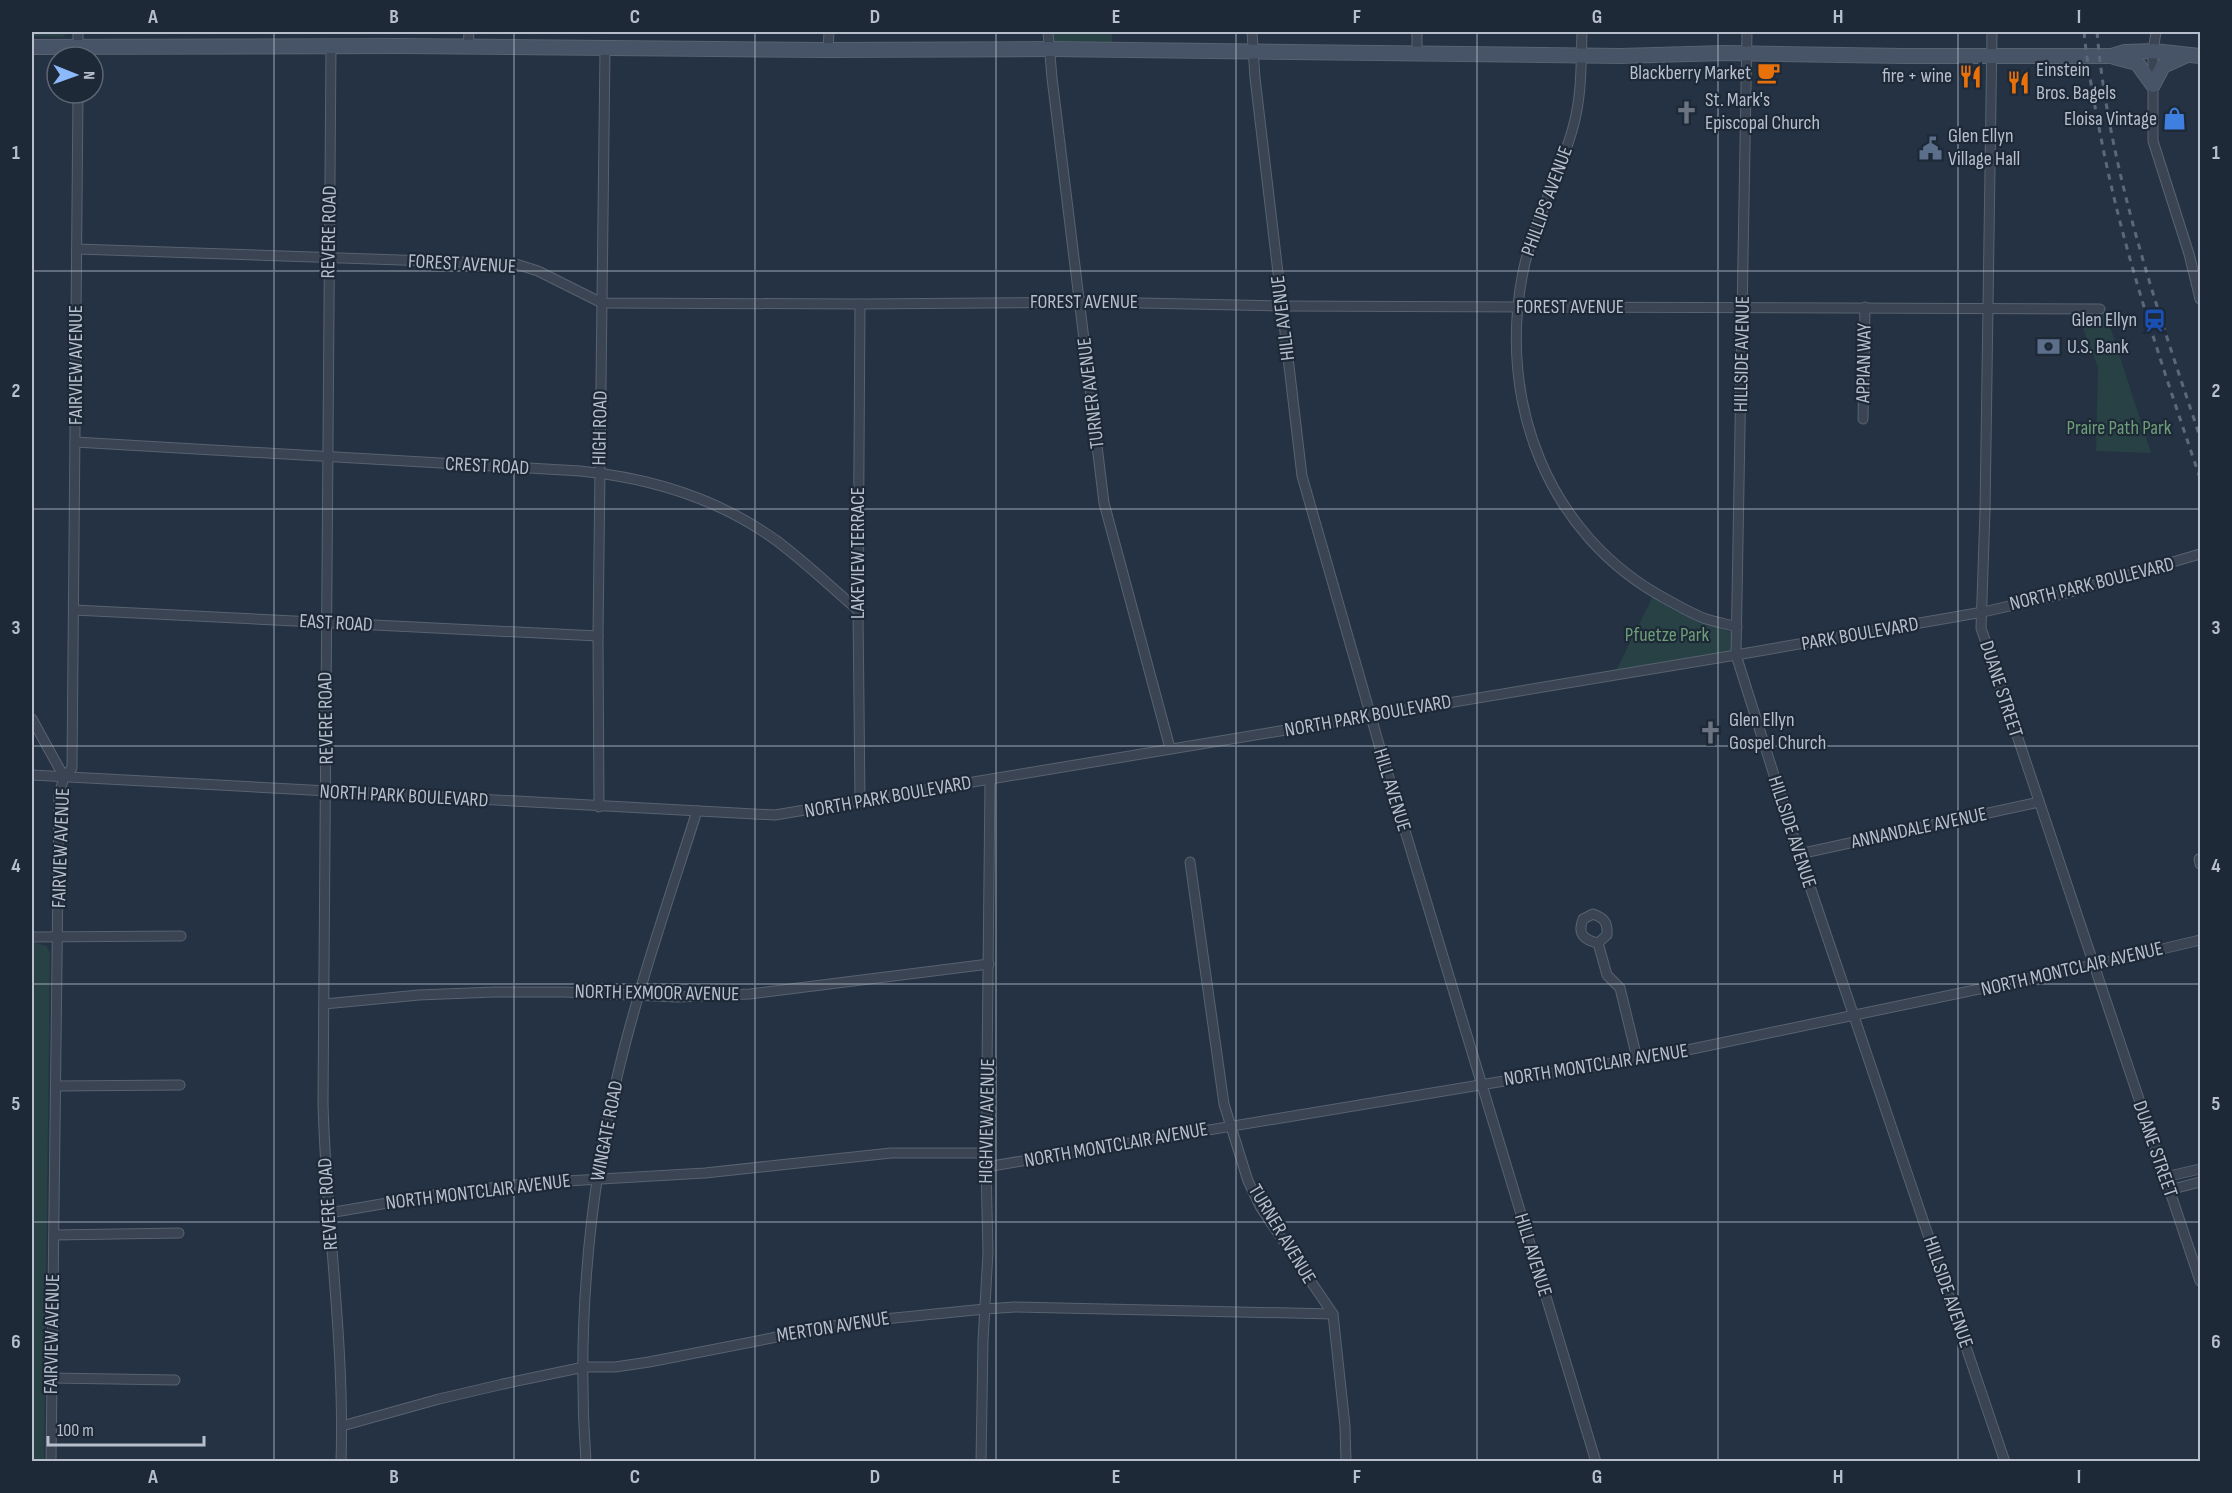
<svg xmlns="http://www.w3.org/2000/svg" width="2232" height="1493" font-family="'Sofia Sans Condensed',sans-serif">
  <rect width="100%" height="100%" fill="#253243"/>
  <g fill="#274144">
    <polygon points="32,32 68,32 63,37 32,36"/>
    <polygon points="1052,32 1112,32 1112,46 1054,45"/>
    <polygon points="2076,311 2098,311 2106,314 2151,453 2096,451 2098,367"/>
    <polygon points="1653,596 1732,633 1731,654 1615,673"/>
    <polygon points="32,942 47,946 50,954 44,1462 32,1461"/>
  </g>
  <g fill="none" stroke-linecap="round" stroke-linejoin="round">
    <defs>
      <g id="street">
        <polyline points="1048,32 1052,78 1104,503 1170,748"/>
        <polyline points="1252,32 1255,78 1302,476 1380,748 1596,1462"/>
        <path d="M1582 32C1581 65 1582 98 1572 131 1558 179 1533 223 1523 272 1497 401 1547 535 1666 599 1679 606 1692 614 1706 619 1716 622 1727 624 1737 627"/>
        <polyline points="1747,32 1736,655 1799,854 2005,1462"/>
        <polyline points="1992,32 1985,512 1981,628 2200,1281"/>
        <polyline points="2156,32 2153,51 2153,141 2189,254 2200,299"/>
        <path d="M331 46 323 1103C326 1223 345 1342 341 1462"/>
        <polyline points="468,47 469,32"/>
        <polyline points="828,50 829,32"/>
        <polyline points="1417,54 1417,32"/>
        <polyline points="78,57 78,32"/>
        <polyline points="77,249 516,264 538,271 602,303 860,304 1094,302 1282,306 2100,309"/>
        <polyline points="1863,419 1865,307"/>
        <path d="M75 442 580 471C652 478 718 498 777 541 805 562 831 587 858 610"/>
        <polyline points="74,610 598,636"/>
        <polyline points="32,719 64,777"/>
        <polyline points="32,775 775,815 1736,655 1983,612 2067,593 2200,554"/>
        <polyline points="860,801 858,610 860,304"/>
        <polyline points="599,807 598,636 605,49"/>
        <polyline points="1799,854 2039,802"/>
        <polyline points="2199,859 2200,864"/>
        <polyline points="1190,862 1224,1104 1248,1181 1261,1208 1333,1314 1345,1426 1346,1462"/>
        <polyline points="32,937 181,936"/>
        <path d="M1598 943C1584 940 1577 934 1583 919L1593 914C1604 918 1608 922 1607 935L1598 943 1607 975 1620 988 1637 1058"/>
        <polyline points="324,1004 419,995 494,992 564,992 677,997 750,994 989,964"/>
        <polyline points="56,1086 180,1085"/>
        <polyline points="986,1167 1673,1053 2094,965 2200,940"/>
        <polyline points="2165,1177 2200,1169"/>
        <polyline points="2169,1190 2200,1182"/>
        <polyline points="329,1213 440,1194 532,1183 705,1173 891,1153 986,1153"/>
        <polyline points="54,1235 179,1233"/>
        <polyline points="52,1378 175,1380"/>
        <polyline points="342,1426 439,1399 503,1384 584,1367 615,1367 649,1362 854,1322 985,1309 1015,1307 1333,1314"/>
        <polyline points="51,1462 59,795 64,777 72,768 78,93"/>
        <path d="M586 1462C577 1339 587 1206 615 1086 636 993 668 902 697 811"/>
        <polyline points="981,1462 983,1341 988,1252 986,1167 990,780"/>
      </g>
      <g id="secondary">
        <polyline points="32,47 401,46 828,50 1050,49 1620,56 1725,53 1903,56 2112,56 2125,52 2153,51 2200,56"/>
        <polyline points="2114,57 2137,63 2153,85 2163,66 2185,56"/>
      </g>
    </defs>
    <use href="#street" stroke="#586270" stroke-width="11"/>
    <use href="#secondary" stroke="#586270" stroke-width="16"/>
    <use href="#street" stroke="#3a4452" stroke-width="9"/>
    <use href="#secondary" stroke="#475366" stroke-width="14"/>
    <g stroke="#5c687a" stroke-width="3" stroke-dasharray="6 6" stroke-linecap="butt">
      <path d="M2084 32C2088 72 2096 113 2104 153 2127 264 2164 371 2200 478"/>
      <path d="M2097 32C2109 171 2156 305 2200 437"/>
    </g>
  </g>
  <path fill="none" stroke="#b7bfcc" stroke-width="1.5" stroke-opacity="0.55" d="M274 32V1462M514 32V1462M755 32V1462M996 32V1462M1236 32V1462M1477 32V1462M1718 32V1462M1958 32V1462M32 271H2200M32 509H2200M32 746H2200M32 984H2200M32 1222H2200"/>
  <defs>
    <symbol id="cafe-bare" viewBox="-9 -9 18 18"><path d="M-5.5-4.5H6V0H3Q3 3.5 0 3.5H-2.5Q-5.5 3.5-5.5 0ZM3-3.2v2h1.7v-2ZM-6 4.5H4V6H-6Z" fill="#e8710a" stroke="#1e2938" stroke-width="2.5" paint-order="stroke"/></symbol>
    <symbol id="restaurant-bare" viewBox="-9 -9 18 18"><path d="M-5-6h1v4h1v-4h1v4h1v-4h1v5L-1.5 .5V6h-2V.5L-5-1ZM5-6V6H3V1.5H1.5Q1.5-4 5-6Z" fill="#e8710a" stroke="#1e2938" stroke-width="2.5" paint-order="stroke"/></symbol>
    <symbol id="church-bare" viewBox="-9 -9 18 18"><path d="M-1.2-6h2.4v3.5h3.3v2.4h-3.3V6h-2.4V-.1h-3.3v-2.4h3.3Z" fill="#6b7280" stroke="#1e2938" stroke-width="2.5" paint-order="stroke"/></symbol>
    <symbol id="shop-bare" viewBox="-9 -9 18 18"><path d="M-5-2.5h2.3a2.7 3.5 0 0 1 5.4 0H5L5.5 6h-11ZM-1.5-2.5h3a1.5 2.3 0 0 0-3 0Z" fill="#3f7fe0" stroke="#1e2938" stroke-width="2.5" paint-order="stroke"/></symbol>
    <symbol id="civic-bare" viewBox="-9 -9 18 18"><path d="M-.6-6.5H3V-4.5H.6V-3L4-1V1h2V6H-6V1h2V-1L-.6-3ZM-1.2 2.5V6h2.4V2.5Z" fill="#5c6f8a" stroke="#1e2938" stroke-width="2.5" paint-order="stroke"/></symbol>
    <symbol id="station-bare" viewBox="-9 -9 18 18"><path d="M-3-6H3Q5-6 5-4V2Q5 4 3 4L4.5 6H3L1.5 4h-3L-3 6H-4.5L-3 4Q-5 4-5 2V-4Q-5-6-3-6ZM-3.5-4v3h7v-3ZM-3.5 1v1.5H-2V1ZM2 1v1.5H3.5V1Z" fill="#1a4fb4" stroke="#1e2938" stroke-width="2.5" paint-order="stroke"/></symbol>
    <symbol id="bank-bare" viewBox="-9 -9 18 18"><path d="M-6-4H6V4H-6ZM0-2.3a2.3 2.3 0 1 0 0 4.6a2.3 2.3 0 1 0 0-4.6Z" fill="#5c6f8a" stroke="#1e2938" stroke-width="2.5" paint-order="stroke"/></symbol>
  </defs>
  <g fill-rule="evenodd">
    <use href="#cafe-bare" x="1752" y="56" width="33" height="33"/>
    <use href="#restaurant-bare" x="1954" y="60" width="33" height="33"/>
    <use href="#restaurant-bare" x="2002" y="66" width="33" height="33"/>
    <use href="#church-bare" x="1670" y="96" width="33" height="33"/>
    <use href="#shop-bare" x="2158" y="102" width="33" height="33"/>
    <use href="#civic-bare" x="1914" y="132" width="33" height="33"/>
    <use href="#station-bare" x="2138" y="304" width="33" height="33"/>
    <use href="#bank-bare" x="2032" y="330" width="33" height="33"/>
    <use href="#church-bare" x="1694" y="716" width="33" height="33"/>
  </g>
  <g text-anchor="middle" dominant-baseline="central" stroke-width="4.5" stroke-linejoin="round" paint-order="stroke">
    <g font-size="20" fill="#b7bfcc" stroke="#1e2938" text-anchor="start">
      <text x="2036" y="70">Einstein<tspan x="2036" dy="23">Bros. Bagels</tspan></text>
      <text x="1751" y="73" text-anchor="end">Blackberry Market</text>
      <text x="1952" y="76" text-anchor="end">fire + wine</text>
      <text x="1705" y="100">St. Mark's<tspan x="1705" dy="23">Episcopal Church</tspan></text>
      <text x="2157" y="119" text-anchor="end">Eloisa Vintage</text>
      <text x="1948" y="136">Glen Ellyn<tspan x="1948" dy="23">Village Hall</tspan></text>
      <text x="2137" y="320" text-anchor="end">Glen Ellyn</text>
      <text x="2067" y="347">U.S. Bank</text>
      <text x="1729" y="720">Glen Ellyn<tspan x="1729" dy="23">Gospel Church</tspan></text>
    </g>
    <g font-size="20" fill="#b7bfcc" stroke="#1e2938">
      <text transform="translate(1547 201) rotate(-70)">PHILLIPS AVENUE</text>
      <text transform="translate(329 232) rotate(-89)">REVERE ROAD</text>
      <text transform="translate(462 264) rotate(3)">FOREST AVENUE</text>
      <text x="1084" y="302">FOREST AVENUE</text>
      <text x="1570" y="307">FOREST AVENUE</text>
      <text transform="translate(1283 318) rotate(-97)">HILL AVENUE</text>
      <text transform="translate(1742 354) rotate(-89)">HILLSIDE AVENUE</text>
      <text transform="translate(1864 363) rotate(-89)">APPIAN WAY</text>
      <text transform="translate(76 365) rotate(-90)">FAIRVIEW AVENUE</text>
      <text transform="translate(1091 393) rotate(-97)">TURNER AVENUE</text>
      <text transform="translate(600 428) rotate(-89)">HIGH ROAD</text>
      <text transform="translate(487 466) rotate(3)">CREST ROAD</text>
      <text transform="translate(858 553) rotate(-90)">LAKEVIEW TERRACE</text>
      <text transform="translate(2092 584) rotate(-14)">NORTH PARK BOULEVARD</text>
      <text transform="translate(336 623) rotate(3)">EAST ROAD</text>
      <text transform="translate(1860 634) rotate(-10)">PARK BOULEVARD</text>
      <text transform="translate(2001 689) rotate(72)">DUANE STREET</text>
      <text transform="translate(1368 716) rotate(-10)">NORTH PARK BOULEVARD</text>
      <text transform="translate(326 718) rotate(-91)">REVERE ROAD</text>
      <text transform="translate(1392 790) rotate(73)">HILL AVENUE</text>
      <text transform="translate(404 796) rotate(3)">NORTH PARK BOULEVARD</text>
      <text transform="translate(888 797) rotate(-10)">NORTH PARK BOULEVARD</text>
      <text transform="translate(1919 828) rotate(-12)">ANNANDALE AVENUE</text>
      <text transform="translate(1792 832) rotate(72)">HILLSIDE AVENUE</text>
      <text transform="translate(61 848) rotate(-88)">FAIRVIEW AVENUE</text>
      <text transform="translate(2072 969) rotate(-13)">NORTH MONTCLAIR AVENUE</text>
      <text transform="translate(657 993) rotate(1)">NORTH EXMOOR AVENUE</text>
      <text transform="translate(1596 1065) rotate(-9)">NORTH MONTCLAIR AVENUE</text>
      <text transform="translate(987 1121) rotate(-89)">HIGHVIEW AVENUE</text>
      <text transform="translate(607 1131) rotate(-79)">WINGATE ROAD</text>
      <text transform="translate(1116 1145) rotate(-10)">NORTH MONTCLAIR AVENUE</text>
      <text transform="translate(2155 1149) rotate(71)">DUANE STREET</text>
      <text transform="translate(478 1192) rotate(-7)">NORTH MONTCLAIR AVENUE</text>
      <text transform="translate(328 1204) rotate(-94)">REVERE ROAD</text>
      <text transform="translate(1282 1234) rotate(59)">TURNER AVENUE</text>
      <text transform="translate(1533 1255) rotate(73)">HILL AVENUE</text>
      <text transform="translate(1948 1292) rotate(71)">HILLSIDE AVENUE</text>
      <text transform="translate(833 1327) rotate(-9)">MERTON AVENUE</text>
      <text transform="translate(52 1334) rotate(-89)">FAIRVIEW AVENUE</text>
    </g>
    <g font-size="20" fill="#6d9e78" stroke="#1e2938">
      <text x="2119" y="428">Praire Path Park</text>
      <text x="1667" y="635">Pfuetze Park</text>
    </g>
  </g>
  <rect width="2232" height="1493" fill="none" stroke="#1e2938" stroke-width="66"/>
  <g transform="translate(75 75) rotate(91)"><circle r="28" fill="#1e2938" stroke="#5b6573" stroke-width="1.5"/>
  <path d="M0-4.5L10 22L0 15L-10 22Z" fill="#8cb8fc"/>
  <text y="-9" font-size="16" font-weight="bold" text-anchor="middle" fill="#b7bfcc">N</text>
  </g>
  <path d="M48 1436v9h156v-9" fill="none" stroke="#b7bfcc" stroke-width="3"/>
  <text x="57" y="1436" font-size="18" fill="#b7bfcc" stroke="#1e2938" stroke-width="4.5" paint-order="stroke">100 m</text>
  <rect x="33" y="33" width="2166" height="1427" fill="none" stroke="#b7bfcc" stroke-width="2"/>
  <g font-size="20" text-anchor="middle" font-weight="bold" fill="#b7bfcc">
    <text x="153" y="23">A</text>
    <text x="394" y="23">B</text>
    <text x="635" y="23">C</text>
    <text x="875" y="23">D</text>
    <text x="1116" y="23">E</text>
    <text x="1357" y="23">F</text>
    <text x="1597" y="23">G</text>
    <text x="1838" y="23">H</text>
    <text x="2079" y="23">I</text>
    <text x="16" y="159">1</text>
    <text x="2216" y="159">1</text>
    <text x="16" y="397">2</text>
    <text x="2216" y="397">2</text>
    <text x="16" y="634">3</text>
    <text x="2216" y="634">3</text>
    <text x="16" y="872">4</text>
    <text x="2216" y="872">4</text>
    <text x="16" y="1110">5</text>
    <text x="2216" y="1110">5</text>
    <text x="16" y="1348">6</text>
    <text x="2216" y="1348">6</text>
    <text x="153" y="1483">A</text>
    <text x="394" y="1483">B</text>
    <text x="635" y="1483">C</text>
    <text x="875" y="1483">D</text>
    <text x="1116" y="1483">E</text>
    <text x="1357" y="1483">F</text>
    <text x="1597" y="1483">G</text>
    <text x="1838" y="1483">H</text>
    <text x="2079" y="1483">I</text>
  </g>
</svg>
